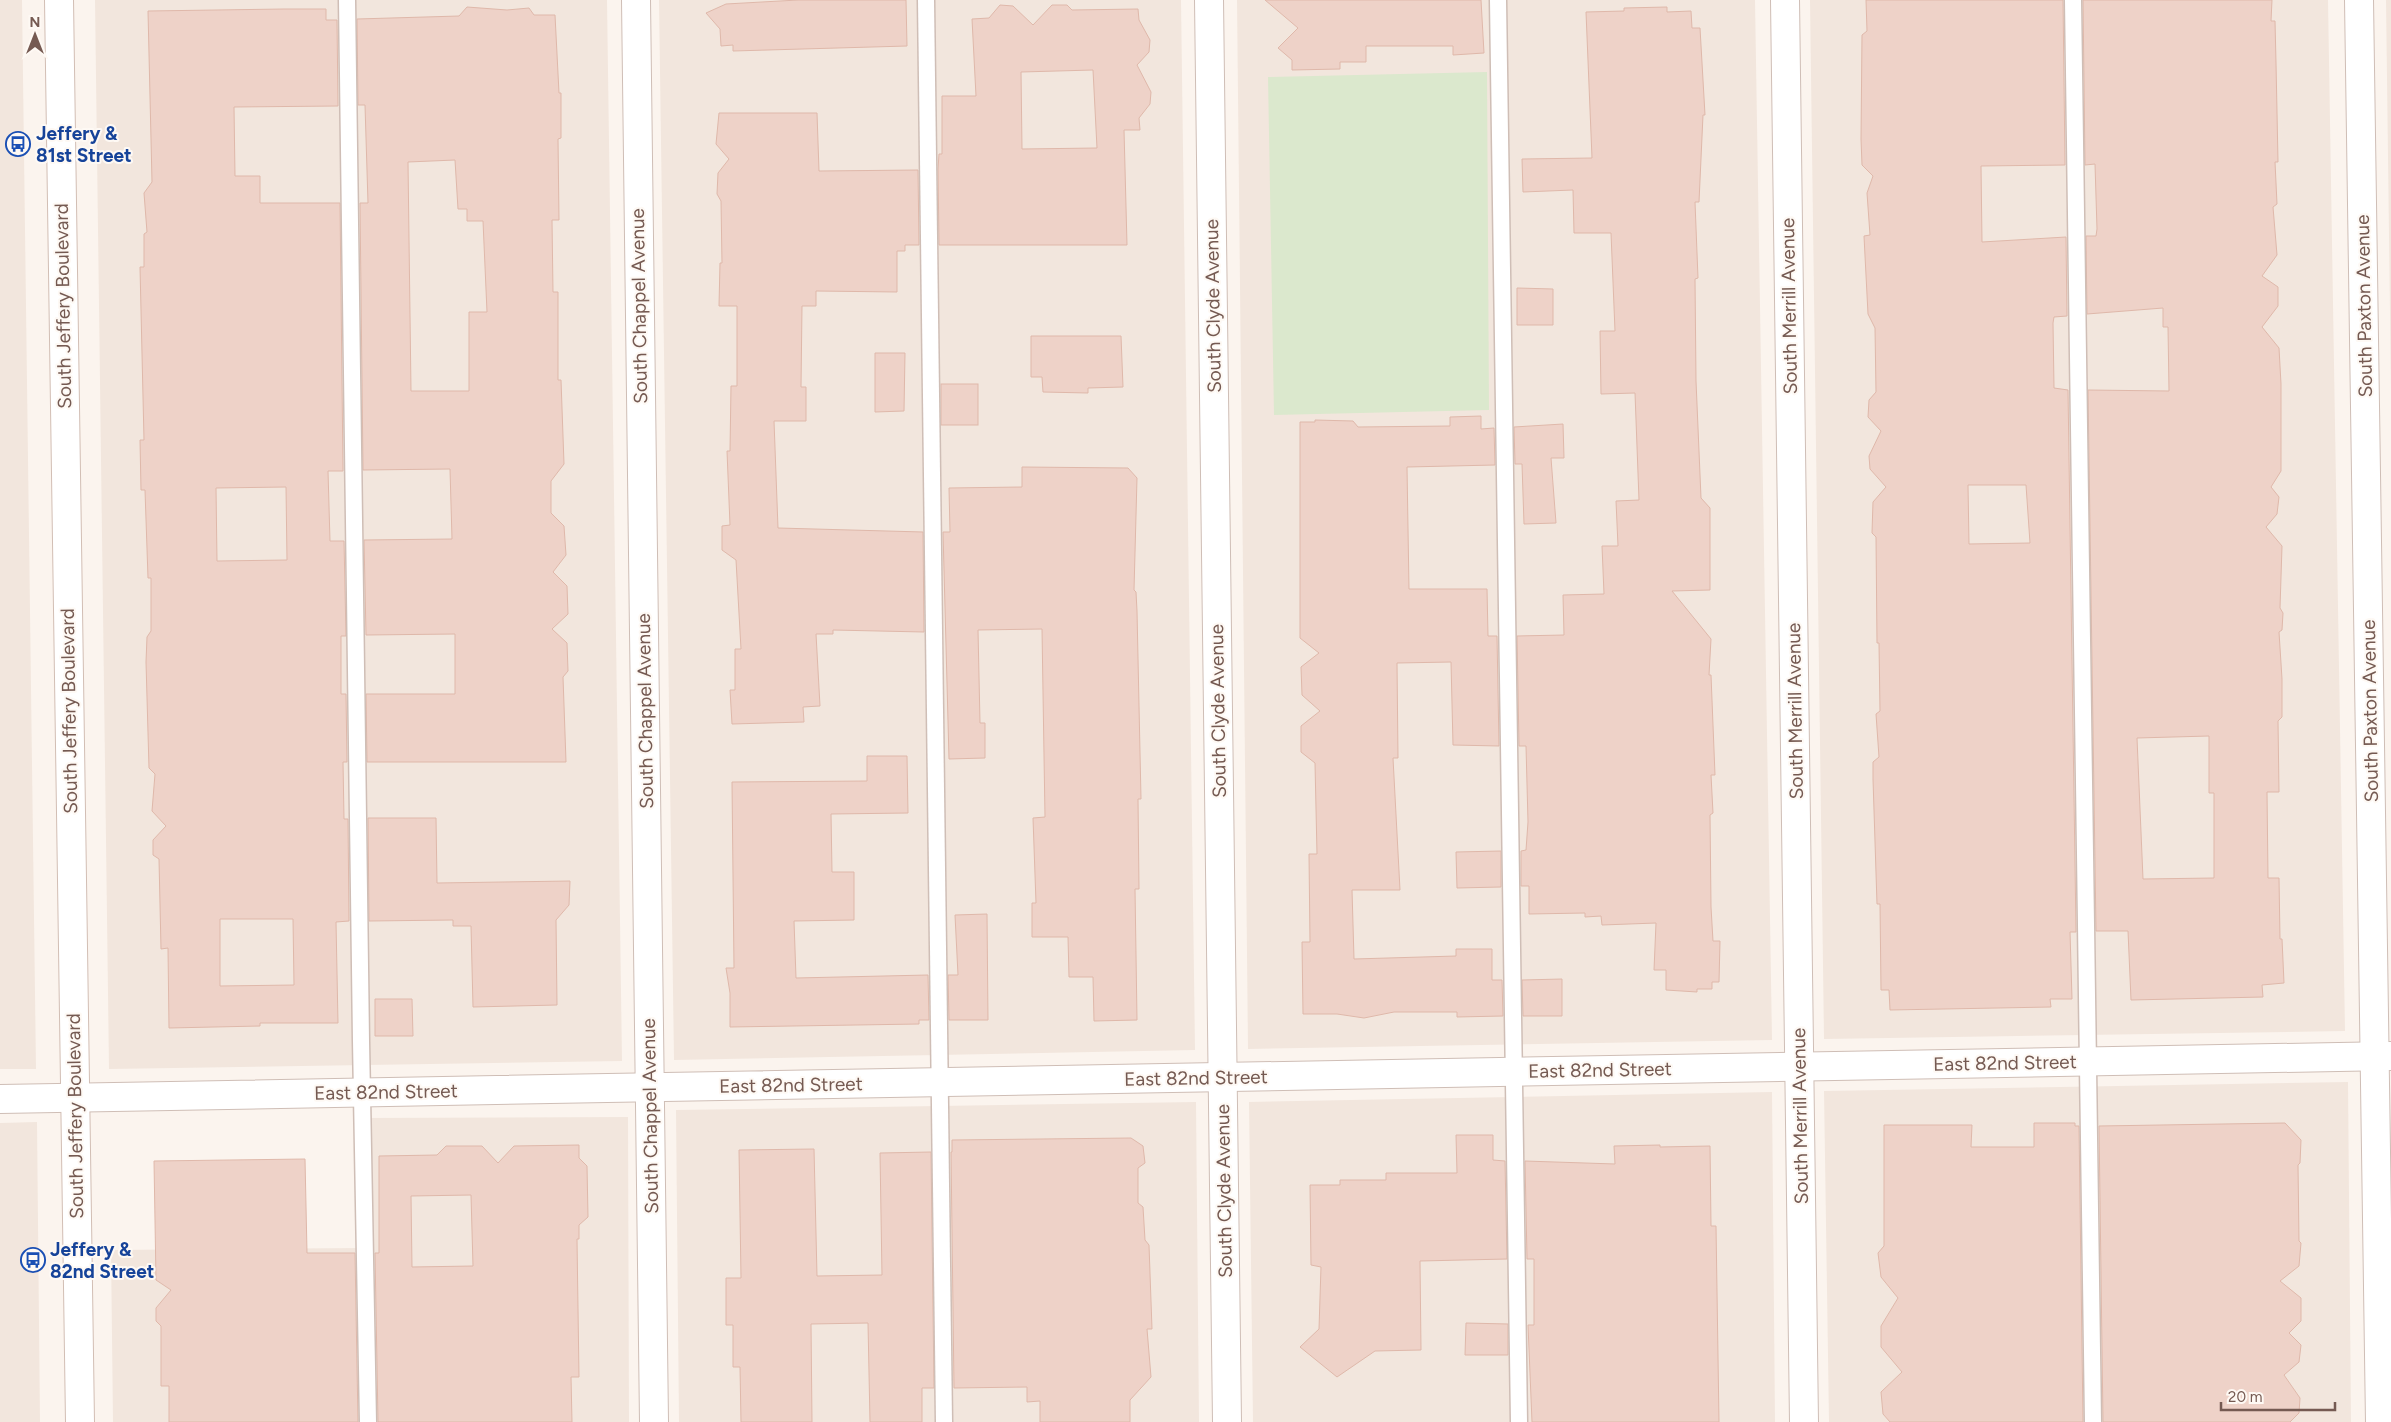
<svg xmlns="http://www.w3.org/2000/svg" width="2391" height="1422" font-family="Figtree,sans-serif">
  <rect width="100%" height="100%" fill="#fbf4ee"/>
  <g fill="#f2e6dd">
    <polygon points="0,0 22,0 36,1069 0,1069"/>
    <polygon points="95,0 607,0 622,1061 109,1069"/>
    <polygon points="659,0 1181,0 1195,1050 674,1060"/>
    <polygon points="1237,0 1755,0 1772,1040 1248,1049"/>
    <polygon points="1810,0 2328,0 2345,1031 1824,1039"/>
    <polygon points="2386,0 2391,0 2391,391"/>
    <polygon points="2348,1082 2351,1422 1829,1422 1824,1091"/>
    <polygon points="1772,1092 1775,1422 1253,1422 1249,1102"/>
    <polygon points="1196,1102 1199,1422 679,1422 676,1110"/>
    <polygon points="628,1117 629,1422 113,1422 111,1250 364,1248 362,1118"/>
    <polygon points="37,1122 40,1422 0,1422 0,1123"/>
  </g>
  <polygon fill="#dbe8cd" points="1487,72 1489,410 1274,415 1268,77"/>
  <g fill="#eed2c8" stroke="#dfb8aa" fill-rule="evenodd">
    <polygon points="798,0 906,0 907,46 733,51 733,45 721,46 720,29 706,13 726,4"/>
    <polygon points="1265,0 1481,0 1484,53 1453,55 1453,46 1366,46 1366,62 1340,62 1340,69 1292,70 1292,60 1278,48 1298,28"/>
    <path d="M1866 0H2063L2065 165 1981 166 1982 242 2066 237 2067 316 2054 317 2053 323 2054 388 2068 390 2076 932H2070L2072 999H2050L2051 1007 1890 1010 1889 990H1881L1880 904H1877L1873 779V762L1879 757 1876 714 1880 711 1879 643H1877L1876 537 1872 533 1873 502 1886 487 1870 469 1869 456 1881 431 1868 417 1869 400 1876 392 1875 328 1868 314 1864 236 1870 235 1867 193 1873 176 1862 165 1861 139 1862 35 1867 31ZM1968 485H2026L2030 543 1969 544Z"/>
    <path d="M2083 0H2272L2271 21H2275L2276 63 2278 162H2275L2277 204 2273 207 2277 255 2262 276 2278 287V306L2262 327 2279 348 2281 384V471L2271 487 2279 497 2277 514 2266 527 2282 546 2280 608 2283 613 2282 630 2279 632 2282 679V717L2278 721 2279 792H2267L2268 878H2279L2280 939H2282L2284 983 2262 985 2263 997 2131 1000 2128 931H2096L2088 390 2169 391 2168 327H2163V308L2087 314 2086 236H2096L2097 229 2095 164 2085 165ZM2209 736V793H2214V878L2143 879 2137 738Z"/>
    <path d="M1000 5 1013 6 1033 25 1052 5H1067L1072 10 1138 9 1139 20 1150 40 1149 52 1137 65 1151 92 1150 104 1139 118 1140 130H1124L1127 245H939L938 169 939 154H942V96H976L972 19 989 18ZM1093 70 1097 148 1022 149 1021 72Z"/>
    <path d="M467 7 507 10 529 8 534 15H555L559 93H561V138L558 139 559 220H552L553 292H558V380H561L564 464 551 481V513L564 526 566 555 553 572 567 586 568 614 552 629 567 643 568 671 563 677 566 762H367L366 694H455V634L366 635 364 540 452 539 450 469 363 470 360 203H368L365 105H358L357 19 459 16ZM455 160 458 209H467V221H483L487 312H469V391H411L408 162Z"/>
    <polygon points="1667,7 1667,12 1691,11 1692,28 1700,28 1705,115 1703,115 1699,202 1695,202 1698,278 1695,279 1696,381 1701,498 1710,508 1710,590 1672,591 1711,639 1709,675 1711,675 1715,775 1711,775 1713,813 1710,815 1711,907 1713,941 1720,941 1719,982 1712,982 1712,989 1697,989 1697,992 1666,990 1666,970 1654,970 1656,923 1602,925 1601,916 1585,917 1585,913 1529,914 1529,886 1521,886 1521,851 1526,850 1528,822 1526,746 1519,746 1517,636 1564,635 1563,595 1604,594 1602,546 1618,546 1616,501 1639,500 1635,393 1601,394 1600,331 1615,331 1611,233 1574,233 1573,190 1523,192 1522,159 1592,158 1586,12 1624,11 1624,8"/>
    <path d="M284 9H326V20H337L338 106 234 107 235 176H260V203H340L343 471H328L330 541H344L346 636H341V694H346L347 762H343L344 819H348L349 921 336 922 338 1023H260V1026L169 1028 168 948 161 949 159 859 153 855V840L166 826 152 811 155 774 149 768 146 662 147 637 151 631V578H148L145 490H141L140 440H144L140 267H144V234L147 232 144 193 152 182 148 11ZM286 487 287 560 217 561 216 488ZM220 919H293L294 985 220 986Z"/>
    <polygon points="719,113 817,113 819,171 918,170 919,245 905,245 905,251 897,251 897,292 816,291 816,306 802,306 801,387 806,387 806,421 774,421 778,528 923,532 924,632 833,630 833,634 816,634 820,706 803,707 804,722 732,724 730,690 735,690 735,649 741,649 736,560 722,550 722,526 730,525 727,451 730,451 731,386 737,386 737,306 719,306 720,263 722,263 721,201 717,194 718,173 729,159 716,144"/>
    <polygon points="1517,288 1553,289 1553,325 1517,325"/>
    <polygon points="1031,336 1121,336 1123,387 1088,388 1088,393 1043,392 1042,377 1031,377"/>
    <polygon points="875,353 905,353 904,411 875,412"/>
    <rect x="941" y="384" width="37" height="41"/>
    <polygon points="1481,416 1481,429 1494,428 1495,465 1407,467 1409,589 1487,589 1488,636 1497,636 1499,746 1453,745 1451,662 1397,663 1398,758 1393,758 1400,890 1352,890 1354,959 1456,956 1456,949 1492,949 1492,980 1502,980 1503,1016 1457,1017 1457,1012 1394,1012 1364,1018 1337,1014 1303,1014 1302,942 1310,942 1309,854 1317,854 1315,763 1301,752 1301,726 1320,711 1302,695 1301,667 1319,653 1300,638 1300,422 1315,422 1315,420 1353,421 1358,427 1450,426 1450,417"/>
    <polygon points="1563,424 1564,458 1551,458 1556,523 1524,524 1522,464 1515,464 1514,427"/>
    <polygon points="1022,467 1128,468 1137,478 1134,590 1136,592 1137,611 1141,799 1138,799 1139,889 1135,889 1137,1020 1094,1021 1093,977 1069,977 1068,937 1032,937 1032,903 1036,903 1033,818 1045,817 1042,629 978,630 980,723 985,723 985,758 949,759 943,532 950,532 949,488 1022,487"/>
    <polygon points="867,756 907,756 908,813 831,814 832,872 854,872 854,920 794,921 796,978 928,975 929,1020 919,1020 919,1024 730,1027 730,993 726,968 734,968 732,782 867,781"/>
    <polygon points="368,818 436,818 437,883 570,881 569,905 556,920 557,1005 473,1007 471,926 453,926 453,920 369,921"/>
    <polygon points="1501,851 1501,887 1457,888 1456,852"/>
    <polygon points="987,914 988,1020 949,1020 948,975 958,975 955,915"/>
    <polygon points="1562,979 1562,1016 1523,1016 1522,980"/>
    <polygon points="375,999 412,999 413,1036 375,1036"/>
    <polygon points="2034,1123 2075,1123 2075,1126 2079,1126 2083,1422 1890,1422 1883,1414 1881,1392 1902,1372 1881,1347 1881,1326 1898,1298 1881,1277 1878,1253 1884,1246 1884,1125 1972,1125 1971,1147 2034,1147"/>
    <polygon points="2285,1123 2301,1140 2300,1163 2298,1165 2299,1241 2301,1243 2299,1266 2280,1281 2301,1298 2301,1321 2289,1333 2301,1345 2299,1362 2284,1375 2300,1398 2299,1413 2290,1422 2103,1422 2099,1126"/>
    <polygon points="1456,1135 1493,1135 1493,1160 1505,1161 1507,1259 1420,1261 1421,1350 1375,1351 1337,1377 1300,1347 1319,1329 1321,1267 1311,1265 1310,1185 1340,1185 1340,1180 1386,1180 1386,1173 1457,1173"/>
    <polygon points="1131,1138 1143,1146 1145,1163 1138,1168 1138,1203 1143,1207 1145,1240 1149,1245 1152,1329 1147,1329 1151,1377 1130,1400 1130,1422 1040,1422 1040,1401 1027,1402 1027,1387 954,1388 951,1152 952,1152 952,1140"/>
    <path d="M579 1145V1158L587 1166 588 1217 579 1225V1239H577L579 1377H571L572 1422H378L375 1253H379V1156L437 1155 446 1146H482L498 1163 514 1146ZM471 1195 473 1266 412 1267 411 1196Z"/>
    <polygon points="1660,1145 1660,1147 1710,1146 1711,1226 1716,1226 1719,1422 1532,1422 1528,1325 1534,1325 1534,1259 1527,1259 1525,1161 1615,1164 1614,1146"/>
    <polygon points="814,1149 817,1276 882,1275 880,1153 931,1152 934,1388 922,1388 922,1422 870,1422 868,1323 811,1324 812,1422 741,1422 740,1367 733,1367 733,1325 726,1325 726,1278 741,1278 739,1150"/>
    <polygon points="305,1159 307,1253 355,1253 358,1422 169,1422 169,1386 161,1386 161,1326 156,1321 156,1308 171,1290 156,1280 154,1161"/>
    <polygon points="1466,1323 1508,1324 1508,1355 1465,1355"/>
  </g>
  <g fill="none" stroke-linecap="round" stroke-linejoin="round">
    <defs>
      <g id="lane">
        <polyline points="347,0 361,1041 368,1422"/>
        <polyline points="926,0 944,1422"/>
        <polyline points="1498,0 1519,1422"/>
        <polyline points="2073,0 2093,1422"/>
      </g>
      <g id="street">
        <polyline points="636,0 654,1422"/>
        <polyline points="1209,0 1227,1422"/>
        <polyline points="1785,0 1804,1422"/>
        <polyline points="2359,0 2380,1422"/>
        <polyline points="0,1099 2391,1056"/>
      </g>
      <polyline id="secondary" points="59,0 80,1422"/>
    </defs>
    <use href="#lane" stroke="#cfbeb6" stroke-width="19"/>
    <use href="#street" stroke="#cfbeb6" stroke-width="30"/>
    <use href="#secondary" stroke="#d2beb4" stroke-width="30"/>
    <use href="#lane" stroke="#fff" stroke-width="16"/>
    <use href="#street" stroke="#fff" stroke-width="28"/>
    <use href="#secondary" stroke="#fff" stroke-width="28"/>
  </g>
  <defs>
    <symbol id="bus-ring" viewBox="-11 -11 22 22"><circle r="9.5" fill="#fef9f4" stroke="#1a4fb4" stroke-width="1.5"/><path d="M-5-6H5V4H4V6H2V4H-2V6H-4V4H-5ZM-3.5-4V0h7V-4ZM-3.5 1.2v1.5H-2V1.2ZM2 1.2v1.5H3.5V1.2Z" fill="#1a4fb4"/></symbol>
  </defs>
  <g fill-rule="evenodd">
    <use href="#bus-ring" x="4" y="130" width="28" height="28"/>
    <use href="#bus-ring" x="19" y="1246" width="28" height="28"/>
  </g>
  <g text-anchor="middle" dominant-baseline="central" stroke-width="4" stroke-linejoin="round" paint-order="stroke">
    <g font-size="19" font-weight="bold" fill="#164399" stroke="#fef9f4" text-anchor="start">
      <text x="36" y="133">Jeffery &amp;<tspan x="36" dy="22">81st Street</tspan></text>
      <text x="50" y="1249">Jeffery &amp;<tspan x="50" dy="22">82nd Street</tspan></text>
    </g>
    <g font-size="19" fill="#755a52" stroke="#fef9f4">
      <text transform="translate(63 306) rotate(-91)">South Jeffery Boulevard</text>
      <text transform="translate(639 306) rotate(-91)">South Chappel Avenue</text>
      <text transform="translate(1213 306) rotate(-91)">South Clyde Avenue</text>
      <text transform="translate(1789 306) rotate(-91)">South Merrill Avenue</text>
      <text transform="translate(2364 306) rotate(-91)">South Paxton Avenue</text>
      <text transform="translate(69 711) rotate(-91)">South Jeffery Boulevard</text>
      <text transform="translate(645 711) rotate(-91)">South Chappel Avenue</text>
      <text transform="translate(1218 711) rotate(-91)">South Clyde Avenue</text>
      <text transform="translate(1795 711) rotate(-91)">South Merrill Avenue</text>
      <text transform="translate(2370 711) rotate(-91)">South Paxton Avenue</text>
      <text transform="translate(2005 1063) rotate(-1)">East 82nd Street</text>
      <text transform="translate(1600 1070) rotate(-1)">East 82nd Street</text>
      <text transform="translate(1196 1078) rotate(-1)">East 82nd Street</text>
      <text transform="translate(791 1085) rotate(-1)">East 82nd Street</text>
      <text transform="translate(386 1092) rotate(-1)">East 82nd Street</text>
      <text transform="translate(75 1116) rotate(-91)">South Jeffery Boulevard</text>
      <text transform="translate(650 1116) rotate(-91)">South Chappel Avenue</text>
      <text transform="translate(1800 1116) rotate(-91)">South Merrill Avenue</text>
      <text transform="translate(1224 1191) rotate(-91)">South Clyde Avenue</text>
    </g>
  </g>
  <g transform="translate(35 35)" stroke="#fef9f4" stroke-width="4" paint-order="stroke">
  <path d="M0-4L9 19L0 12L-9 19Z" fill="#755a52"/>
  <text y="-8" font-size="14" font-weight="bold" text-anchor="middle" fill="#755a52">N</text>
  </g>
  <path d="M2221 1402v8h114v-8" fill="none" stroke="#755a52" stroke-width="2.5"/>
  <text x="2228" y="1402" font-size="15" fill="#755a52" stroke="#fef9f4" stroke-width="4" paint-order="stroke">20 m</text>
</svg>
